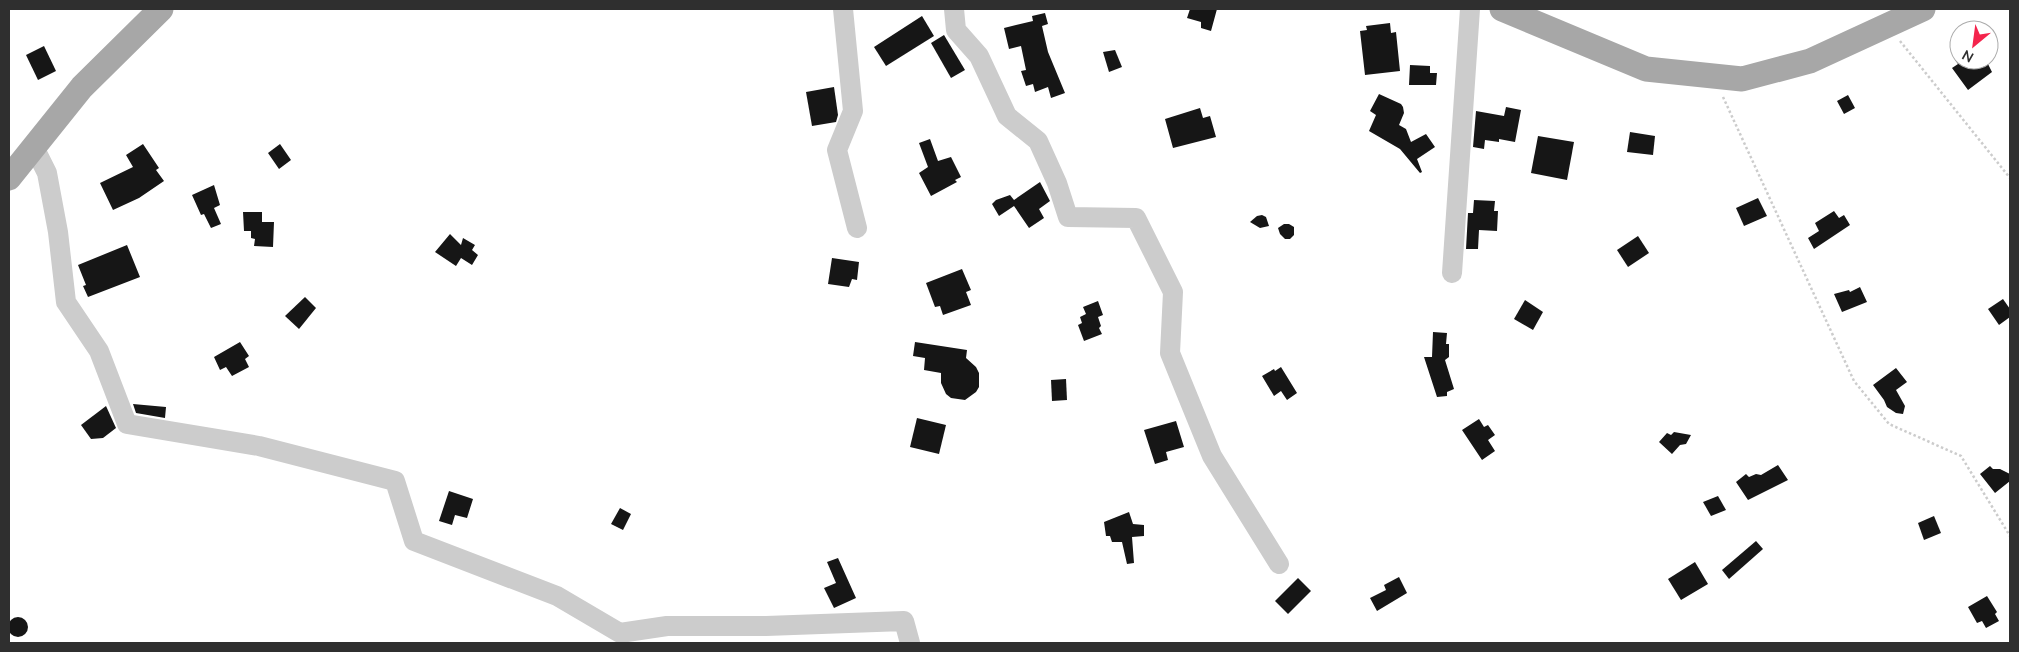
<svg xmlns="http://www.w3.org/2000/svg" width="2019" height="652" font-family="'Nunito Sans',sans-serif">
  <rect width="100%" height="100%" fill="#fff"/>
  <g fill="#161616">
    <polygon points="1190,9 1217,9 1211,31 1201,28 1201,22 1187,18"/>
    <polygon points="1045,13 1048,24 1042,26 1048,52 1065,93 1051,98 1048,87 1035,92 1033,84 1026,86 1021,71 1026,70 1021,46 1009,49 1004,28 1033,21 1032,16"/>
    <polygon points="922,16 934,36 886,66 874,47"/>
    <polygon points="1390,23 1391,33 1396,32 1400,71 1365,75 1360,31 1367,30 1366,26"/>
    <polygon points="944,35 965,70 951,78 931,43"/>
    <polygon points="44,46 56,71 38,80 26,55"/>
    <polygon points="1115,50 1122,67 1109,72 1103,52"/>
    <polygon points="1955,60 1986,60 1992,72 1968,90 1952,68 1958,64"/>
    <polygon points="1410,65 1430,66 1430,73 1437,73 1436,85 1409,85"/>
    <polygon points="834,87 838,115 836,122 812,126 806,92"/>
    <polygon points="1379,94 1401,104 1403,107 1404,113 1399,125 1406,129 1411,142 1426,134 1435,147 1417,159 1422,172 1420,173 1400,149 1369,131 1376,115 1370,111"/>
    <polygon points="1848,95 1855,108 1844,114 1837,101"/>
    <polygon points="1506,107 1521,110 1515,142 1499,139 1499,142 1485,140 1484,149 1473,147 1476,111 1504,116"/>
    <polygon points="1200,108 1203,118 1210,116 1216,137 1173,148 1165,119"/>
    <polygon points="1630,132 1655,136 1653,155 1627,152"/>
    <polygon points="1538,136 1574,142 1567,180 1531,173"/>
    <polygon points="930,139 938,161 951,157 961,177 955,180 957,182 931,196 919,173 928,167 919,143"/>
    <polygon points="143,144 159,168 156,170 164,181 139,198 113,210 100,183 133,167 126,155"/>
    <polygon points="280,144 291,160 279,169 268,153"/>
    <polygon points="1040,182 1050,201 1039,209 1044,218 1029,228 1014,206 999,216 992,204 996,200 1010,195 1014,200"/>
    <polygon points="214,185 220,205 214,208 221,224 211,228 204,214 201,215 192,195"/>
    <polygon points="1758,198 1767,216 1744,226 1736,208"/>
    <polygon points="1474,200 1495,201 1494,211 1498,211 1497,231 1479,230 1478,249 1466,249 1468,213 1473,213"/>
    <polygon points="1834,211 1839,218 1844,215 1850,225 1814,249 1808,238 1819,231 1815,223"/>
    <polygon points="243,212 262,212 262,222 274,222 273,247 254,246 255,239 251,238 251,231 244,231"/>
    <polygon points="1262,215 1266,217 1269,226 1260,228 1250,222 1257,216"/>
    <polygon points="1284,224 1289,224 1294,227 1294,235 1290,239 1285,239 1280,234 1278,228"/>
    <polygon points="450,234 461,245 463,238 475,245 472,250 478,255 472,265 461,258 456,266 435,252"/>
    <polygon points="1638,236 1649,253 1628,267 1617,250"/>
    <polygon points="127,245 140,277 88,297 83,286 86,285 78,265"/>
    <polygon points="832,258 859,262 857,280 852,279 849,287 828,284"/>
    <polygon points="962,269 971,290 966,292 971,305 943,315 940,306 935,307 926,283"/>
    <polygon points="1860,287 1867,302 1842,312 1834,294 1849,290 1850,292"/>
    <polygon points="305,297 316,308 299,329 285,316"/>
    <polygon points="2003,299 2010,309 2010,317 1999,325 1988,309"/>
    <polygon points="1525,300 1543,312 1533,330 1514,319"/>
    <polygon points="1098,301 1103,315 1098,317 1101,326 1099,328 1102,334 1084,341 1078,325 1082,323 1080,317 1086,314 1083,307"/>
    <polygon points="1433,332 1447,333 1446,344 1449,344 1449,357 1445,360 1454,389 1447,392 1447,396 1437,397 1424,357 1432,357"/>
    <polygon points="240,342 249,356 245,359 249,367 232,376 226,367 220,370 214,357"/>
    <polygon points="915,342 967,350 966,358 976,367 979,373 979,387 976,392 965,400 951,398 946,394 941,383 941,373 924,370 925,358 913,356"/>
    <polygon points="1281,367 1297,393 1287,400 1281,391 1274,396 1262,376 1274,369 1275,371"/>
    <polygon points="1896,368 1907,382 1896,390 1905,406 1903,414 1896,413 1887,407 1884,400 1873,385"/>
    <polygon points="1066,379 1067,400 1052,401 1051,380"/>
    <polygon points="133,404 166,407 165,418 136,413"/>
    <polygon points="106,406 116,428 103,438 91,439 81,425"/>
    <polygon points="917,418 946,425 939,454 910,447"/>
    <polygon points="1479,419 1484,427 1488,425 1495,435 1488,440 1495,451 1482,460 1462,430"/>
    <polygon points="1176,421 1184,447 1166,452 1168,460 1155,464 1144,430"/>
    <polygon points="1674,432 1691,435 1686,444 1680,445 1672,454 1659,442 1667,433 1671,435"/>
    <polygon points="1778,465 1788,480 1748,500 1736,482 1746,474 1749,477 1756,474 1761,475"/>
    <polygon points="1990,466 1993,469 2000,469 2010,474 2010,481 1995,493 1980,474"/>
    <polygon points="449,491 473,499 467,518 455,515 452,525 439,521"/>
    <polygon points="1718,496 1726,510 1711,516 1703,502"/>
    <polygon points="620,508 631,514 623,530 611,524"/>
    <polygon points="1129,512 1133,524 1144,525 1144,536 1132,537 1134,563 1127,564 1122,542 1112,542 1110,536 1106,536 1104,522"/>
    <polygon points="1934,516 1941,533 1924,540 1918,523"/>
    <polygon points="1756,541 1763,549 1729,579 1722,570"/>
    <polygon points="838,558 856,598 834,608 824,588 836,583 827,562"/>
    <polygon points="1695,562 1708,584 1681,600 1668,579"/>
    <polygon points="1399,577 1407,593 1377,611 1370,598 1386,590 1384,585"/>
    <polygon points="1298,578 1311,591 1288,614 1275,601"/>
    <polygon points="1987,596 1997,612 1995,614 1999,621 1986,628 1982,621 1977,623 1968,607"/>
    <circle cx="18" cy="627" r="10"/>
  </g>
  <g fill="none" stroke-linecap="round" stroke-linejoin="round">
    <g stroke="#ccc" stroke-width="2.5" stroke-dasharray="2.5 2.5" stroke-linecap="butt">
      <polyline points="1900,41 2010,178"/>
      <polyline points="1723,97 1854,381 1889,424 1961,456 2010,536"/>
    </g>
    <g stroke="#ccc" stroke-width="20">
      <polyline points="843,9 853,111 837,150 857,228"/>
      <polyline points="954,9 956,30 979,56 1007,116 1038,141 1057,183 1068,217 1136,218 1173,292 1170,353 1212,456 1279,564"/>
      <polyline points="34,147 47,173 58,232 66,302 99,351 127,424 259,446 395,481 414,541 557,596 620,633 667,626 766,626 904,621 910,643"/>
      <polyline points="1452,273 1470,9"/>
    </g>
    <g stroke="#a7a7a7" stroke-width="25">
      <polyline points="1502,9 1646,69 1742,79 1810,61 1923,9"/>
      <polyline points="9,178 82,87 161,9"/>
    </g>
  </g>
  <rect width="2019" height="652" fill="none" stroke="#2f2f2f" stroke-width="20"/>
  <g transform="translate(1974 45) rotate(209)"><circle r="24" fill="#ffffff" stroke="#acacac"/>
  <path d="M0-4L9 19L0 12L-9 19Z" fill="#f4244c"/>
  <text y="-8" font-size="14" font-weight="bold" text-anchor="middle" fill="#2f2f2f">N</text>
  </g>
</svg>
